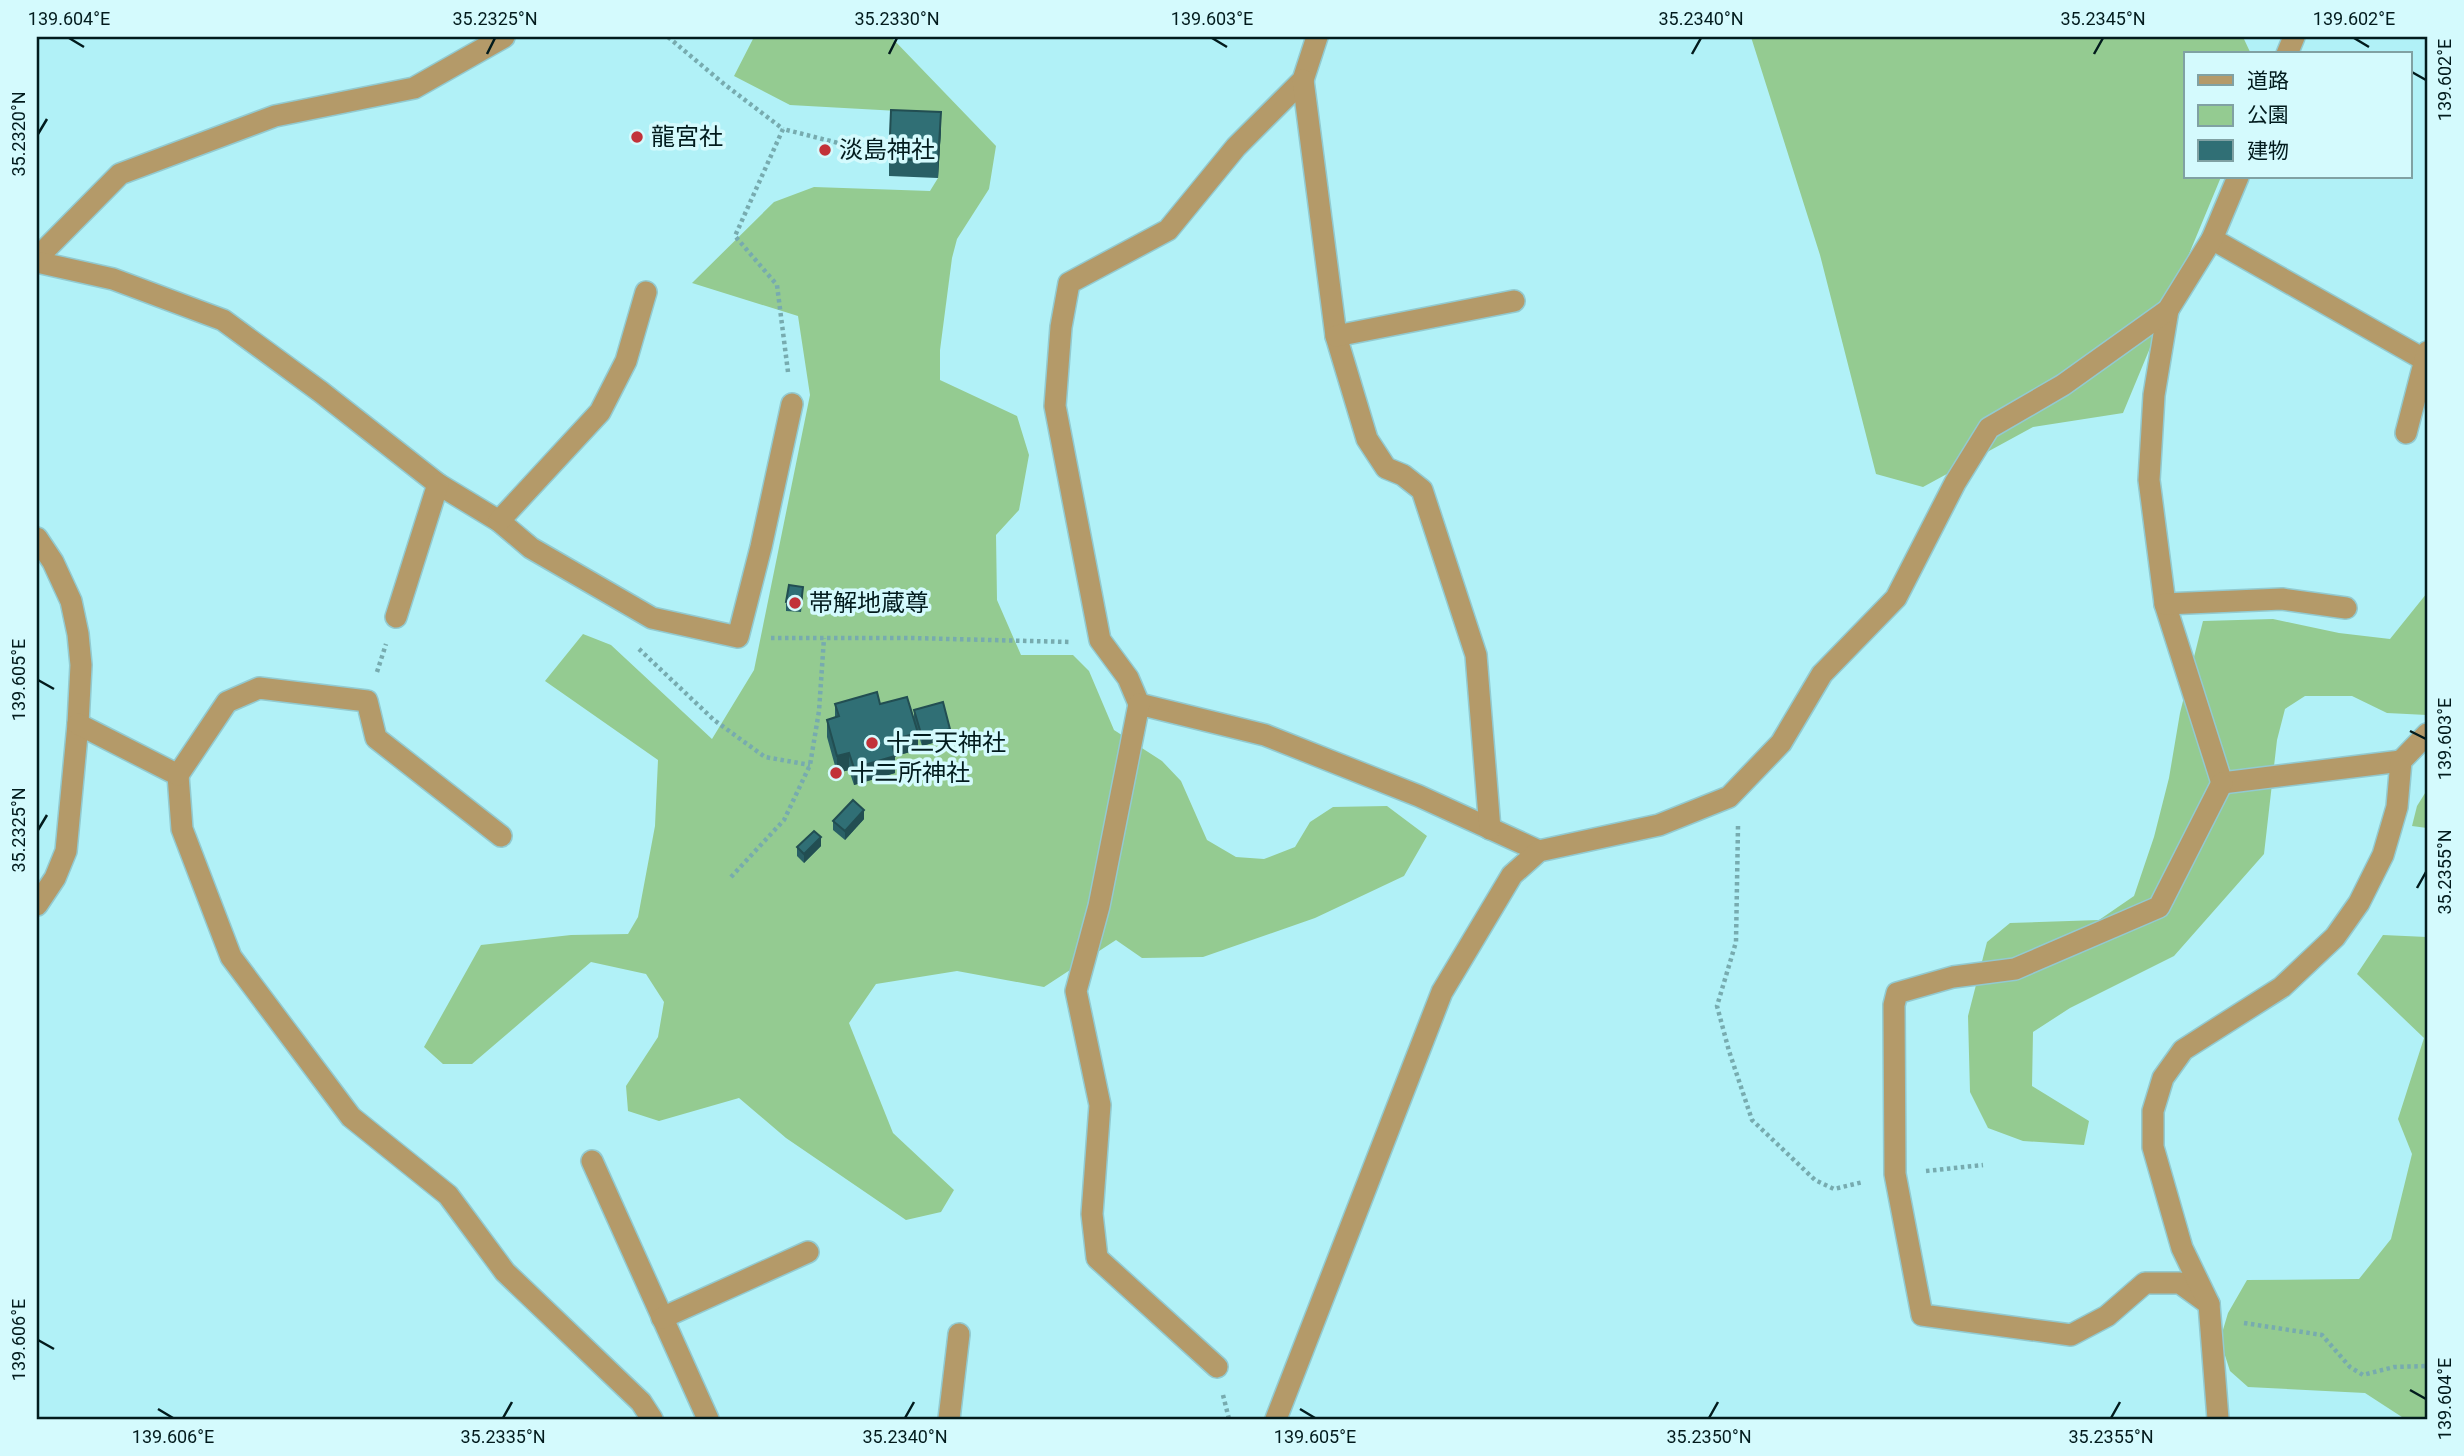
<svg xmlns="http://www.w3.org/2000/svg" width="2464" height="1456" font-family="Roboto,'Noto Sans JP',sans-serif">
  <rect width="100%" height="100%" fill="#b1f1f7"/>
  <g fill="#94cb91">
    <polygon points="754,37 891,37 996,146 989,189 957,239 952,258 940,350 940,380 1017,416 1029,455 1019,510 996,535 997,600 1021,655 1073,655 1089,671 1114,730 1162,761 1181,781 1207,840 1236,857 1264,859 1295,847 1310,822 1333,807 1387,806 1427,836 1404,876 1315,918 1203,957 1142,958 1116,940 1044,987 957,971 876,984 849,1023 893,1133 954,1190 941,1212 906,1220 786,1138 739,1098 659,1121 628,1111 626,1086 658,1037 664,1002 646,974 591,962 472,1064 443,1064 424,1047 481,945 571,935 628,934 638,917 655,826 658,760 545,681 583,634 611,645 712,739 754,670 810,395 798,316 692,283 774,202 814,187 930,191 938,178 934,113 790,105 734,76"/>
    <polygon points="1751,37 2243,37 2251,54 2186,54 2186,177 2221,177 2123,413 2033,427 1923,487 1876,474 1820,255"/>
    <polygon points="2427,593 2427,715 2387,713 2352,696 2305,696 2285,709 2277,740 2264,854 2174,956 2070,1008 2033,1032 2032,1086 2089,1121 2084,1145 2023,1141 1988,1128 1970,1092 1968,1016 1987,942 2010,923 2099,920 2134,896 2154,837 2169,778 2180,713 2203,621 2273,619 2339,633 2390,639"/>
    <polygon points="2427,790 2427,828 2412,826 2417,806"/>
    <polygon points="2383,935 2427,937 2427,1419 2405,1419 2365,1393 2248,1387 2230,1371 2220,1340 2228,1313 2247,1280 2359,1279 2391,1239 2412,1154 2398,1119 2424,1038 2357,974"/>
  </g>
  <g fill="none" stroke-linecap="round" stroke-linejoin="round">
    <defs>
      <g id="minor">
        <polyline points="1317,37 1303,80 1236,147 1168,230 1069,283 1061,327 1055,406 1100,640 1128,678 1139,704 1265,735 1419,796 1539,851"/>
        <polyline points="2287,54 2294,37"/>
        <polyline points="1303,80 1336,336 1367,439 1386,468 1403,475 1422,490 1476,655 1490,829"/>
        <polyline points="2212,239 2425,360"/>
        <polyline points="37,258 120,174 275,116 414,88 504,37"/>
        <polyline points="37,262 113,279 223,320 321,392 438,484 499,521 531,548 652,618 738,637 761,547 792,404"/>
        <polyline points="2168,310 2154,395 2149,480 2165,604 2222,783 2401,761"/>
        <polyline points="1336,336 1514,301"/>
        <polyline points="2406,433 2427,352"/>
        <polyline points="499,521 600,412 626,361 646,292"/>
        <polyline points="37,538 53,562 71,601 78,634 81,665 78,724 66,851 55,878 37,905"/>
        <polyline points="2165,604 2282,599 2346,608"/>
        <polyline points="396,617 438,484"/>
        <polyline points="1139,704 1099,906 1076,991 1100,1105 1092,1214 1097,1258 1217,1367"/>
        <polyline points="78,724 178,775 182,829 231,957 351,1117 448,1195 505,1272 641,1402 652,1419"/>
        <polyline points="178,775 227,702 259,688 367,701 376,738 501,836"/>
        <polyline points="592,1161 708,1419"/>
        <polyline points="2209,1304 2180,1283 2145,1283 2107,1316 2071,1335 1922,1315 1895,1174 1894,1005 1897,993 1953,977 2015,969 2159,907 2222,783"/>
        <polyline points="662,1318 808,1252"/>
        <polyline points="949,1419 959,1334"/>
        <polyline points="1276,1419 1442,992 1512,875 1539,851 1659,825 1729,797 1781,743 1822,674 1896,598 1955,483 1989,428 2063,385 2168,310 2212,239 2238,177"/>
        <polyline points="2218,1419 2209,1304 2182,1248 2153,1147 2153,1111 2163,1078 2183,1050 2282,987 2335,937 2359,903 2383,855 2397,807 2401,761 2427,734"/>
      </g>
    </defs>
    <use href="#minor" stroke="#92cad0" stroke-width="24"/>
    <g stroke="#77abaf" stroke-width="4.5" stroke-dasharray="3.5 3.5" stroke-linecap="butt">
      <polyline points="668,37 724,84 783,129"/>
      <polyline points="788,372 777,285 735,236 783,129 850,146"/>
      <polyline points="771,638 911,638 1070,642"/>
      <polyline points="639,649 714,720 765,757 810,765"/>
      <polyline points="377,672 386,644"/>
      <polyline points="1738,826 1736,942 1717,1006 1729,1051 1752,1120 1815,1180 1834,1189 1863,1182"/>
      <polyline points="731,877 784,820 810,765 819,711 824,638"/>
      <polyline points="1926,1171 1983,1165"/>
      <polyline points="2244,1323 2322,1335 2350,1367 2363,1375 2394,1367 2427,1366"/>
      <polyline points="1223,1395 1229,1419"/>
    </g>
    <use href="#minor" stroke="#b49a69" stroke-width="21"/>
  </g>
  <g fill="#295f65">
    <polygon points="941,129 938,178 889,176 889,159"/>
    <polygon points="803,595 801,612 786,611 786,602"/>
    <polygon points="835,704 880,704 918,750 895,756 895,773 854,785 849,770 837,773 827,737 827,720 835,717"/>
    <polygon points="914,710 950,738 922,746 914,719"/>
    <polygon points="864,819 845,840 833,830 833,821"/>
    <polygon points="821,846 804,863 797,856 797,847"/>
  </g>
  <g fill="#224e52">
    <polygon points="941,112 941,129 938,178 938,161"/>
    <polygon points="950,729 950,738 922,746 922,737"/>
    <polygon points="918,733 918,750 891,757 891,740"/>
    <polygon points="849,753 849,770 837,773 837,756"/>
    <polygon points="895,756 895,773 854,785 854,768"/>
    <polygon points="864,810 864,819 845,840 845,831"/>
    <polygon points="821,837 821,846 804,863 804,854"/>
  </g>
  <g fill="#306f75" stroke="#224e52" stroke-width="2">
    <polygon points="891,110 941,112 938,161 889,159"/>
    <polygon points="789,585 803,587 801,604 786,602"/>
    <polygon points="877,692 880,704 907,697 918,733 891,740 895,756 854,768 849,753 837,756 827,720 839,716 835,704"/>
    <polygon points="943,702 950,729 922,737 914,710"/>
    <polygon points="853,800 864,810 845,831 833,821"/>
    <polygon points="814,831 821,837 804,854 797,847"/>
  </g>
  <path fill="none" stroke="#021b1d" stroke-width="2.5" d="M69 38 84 47M1212 38 1227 47M2354 38 2369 47M487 54 495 38M889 54 897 38M1692 54 1701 38M2094 54 2103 38M2410 71 2426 80M38 134 47 119M38 680 54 689M2410 731 2426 739M38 830 47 815M2417 888 2426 872M38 1340 54 1349M2410 1390 2426 1399M158 1409 173 1418M1300 1409 1315 1418M503 1418 512 1402M905 1418 914 1402M1709 1418 1718 1402M2111 1418 2120 1402"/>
  <g fill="#c23239" stroke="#d4fafd" stroke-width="2.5">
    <circle cx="637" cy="137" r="7"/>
    <circle cx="825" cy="150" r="7"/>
    <circle cx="795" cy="603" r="7"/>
    <circle cx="872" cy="743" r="7"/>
    <circle cx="836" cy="773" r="7"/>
  </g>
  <g text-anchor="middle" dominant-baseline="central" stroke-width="7" stroke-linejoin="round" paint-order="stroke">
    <g font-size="24" fill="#021b1d" stroke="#d4fafd" text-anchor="start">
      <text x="651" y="137">龍宮社</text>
      <text x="839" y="150">淡島神社</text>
      <text x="809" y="603">帯解地蔵尊</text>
      <text x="886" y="743">十二天神社</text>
      <text x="850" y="773">十二所神社</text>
    </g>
  </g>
  <rect width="2464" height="1456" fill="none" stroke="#d4fafd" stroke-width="77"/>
  <rect x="2184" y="52" width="228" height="126" fill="#d4fafd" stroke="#80a1a3" stroke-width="2"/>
  <rect x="2198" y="75" width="35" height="10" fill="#b49a69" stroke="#80a1a3" stroke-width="2"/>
  <text x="2247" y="88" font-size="21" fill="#021b1d">道路</text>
  <rect x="2198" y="105" width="35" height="21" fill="#94cb91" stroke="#80a1a3" stroke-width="2"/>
  <text x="2247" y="122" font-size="21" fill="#021b1d">公園</text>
  <rect x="2198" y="140" width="35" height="21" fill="#306f75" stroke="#80a1a3" stroke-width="2"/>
  <text x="2247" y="158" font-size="21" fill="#021b1d">建物</text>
  <rect x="38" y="38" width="2388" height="1380" fill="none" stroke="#021b1d" stroke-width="2.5"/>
  <g font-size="18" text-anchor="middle" fill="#021b1d">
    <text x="69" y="25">139.604°E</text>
    <text x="495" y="25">35.2325°N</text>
    <text x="897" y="25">35.2330°N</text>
    <text x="1212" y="25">139.603°E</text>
    <text x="1701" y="25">35.2340°N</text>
    <text x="2103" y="25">35.2345°N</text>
    <text x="2354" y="25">139.602°E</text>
    <text transform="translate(2445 80) rotate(-90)" y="6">139.602°E</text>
    <text transform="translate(19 134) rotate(-90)" y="6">35.2320°N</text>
    <text transform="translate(19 680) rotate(-90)" y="6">139.605°E</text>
    <text transform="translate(2445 739) rotate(-90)" y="6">139.603°E</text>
    <text transform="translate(19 830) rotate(-90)" y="6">35.2325°N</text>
    <text transform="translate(2445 872) rotate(-90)" y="6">35.2355°N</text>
    <text transform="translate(19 1340) rotate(-90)" y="6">139.606°E</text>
    <text transform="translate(2445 1399) rotate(-90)" y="6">139.604°E</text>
    <text x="173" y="1443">139.606°E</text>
    <text x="503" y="1443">35.2335°N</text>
    <text x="905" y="1443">35.2340°N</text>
    <text x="1315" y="1443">139.605°E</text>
    <text x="1709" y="1443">35.2350°N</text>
    <text x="2111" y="1443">35.2355°N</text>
  </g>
</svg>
